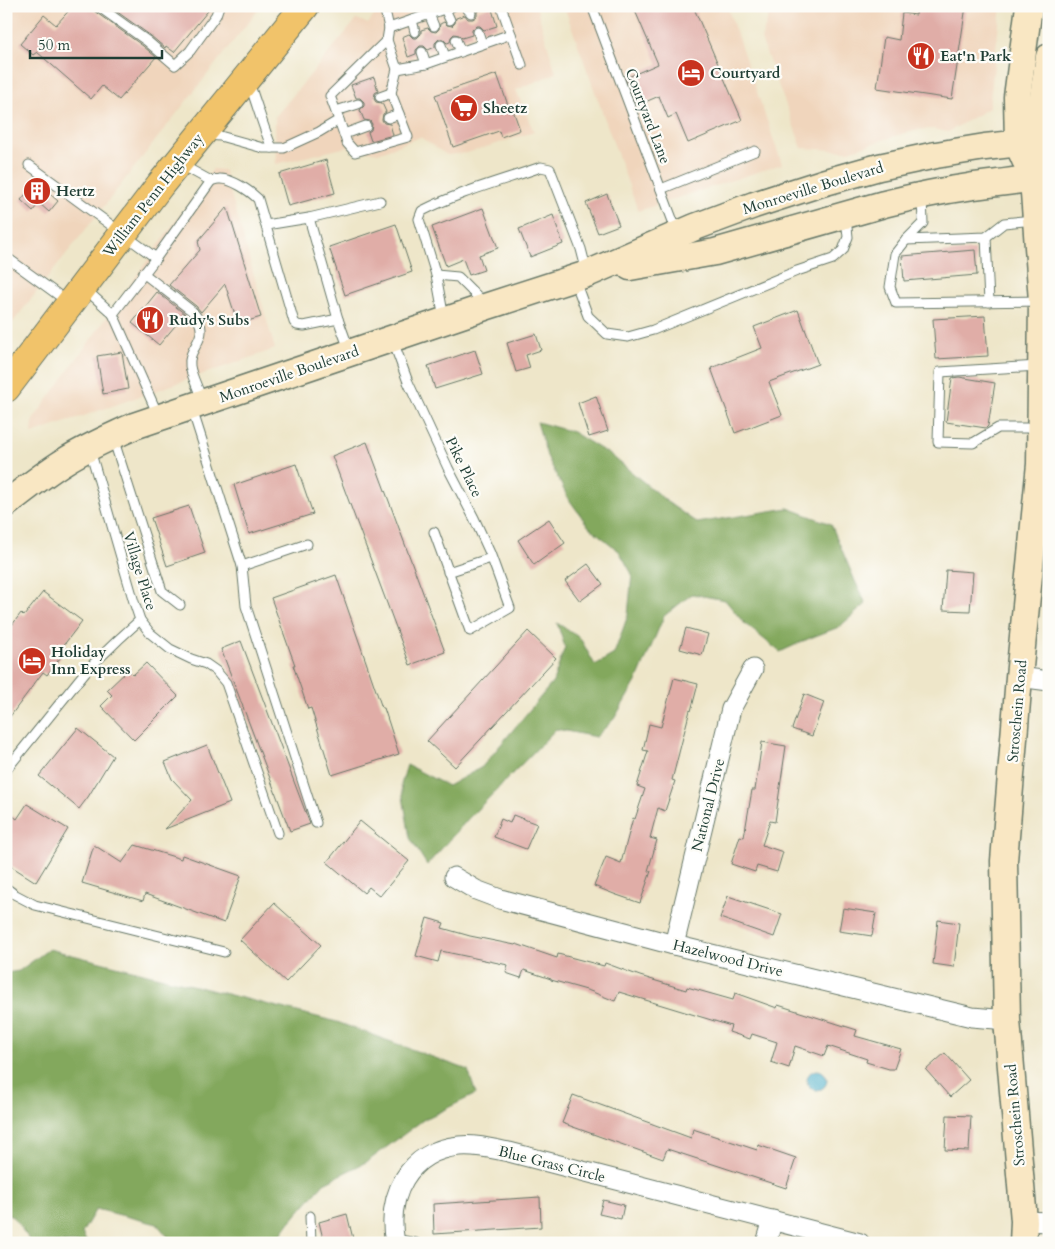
<svg xmlns="http://www.w3.org/2000/svg" width="1055" height="1249" font-family="Cardo,serif">
  <rect width="100%" height="100%" fill="#fdfcf7"/>
  <filter id="ink" filterUnits="userSpaceOnUse"><feTurbulence type="fractalNoise" baseFrequency=".02" numOctaves="2"/><feDisplacementMap in="SourceGraphic" scale="10" xChannelSelector="R" yChannelSelector="G"/><feConvolveMatrix kernelMatrix="1 2 1 2 8 2 1 2 1" color-interpolation-filters="sRGB"/></filter>
  <filter id="wash" filterUnits="userSpaceOnUse"><feTurbulence type="fractalNoise" baseFrequency=".0096" numOctaves="4" result="noise"/><feDisplacementMap in="SourceGraphic" scale="20" xChannelSelector="R" yChannelSelector="G"/><feGaussianBlur stdDeviation="1.12" result="paint"/><feColorMatrix in="noise" values="0 0 0 0 0 0 0 0 0 0 0 0 0 0 0 0 0 1.4 0 .05"/><feComposite in="paint" operator="in"/></filter>
  <g filter="url(#wash)">
    <rect width="100%" height="100%" fill="#eee6c9"/>
    <g fill="#f0d5bc">
      <polygon points="6,6 261,6 6,331"/>
      <polygon points="396,6 536,6 556,73 516,90 534,132 467,153 447,155 420,137 378,153 347,147 276,164 275,117 357,19 368,24 376,13"/>
      <polygon points="564,6 727,6 782,164 638,211"/>
      <polygon points="793,6 1001,6 989,108 948,132 933,129 914,130 849,151 802,148 761,39 769,15"/>
      <polygon points="213,169 224,170 275,349 32,434 33,420"/>
    </g>
    <g fill="#83a85d" stroke="#517248">
      <polygon points="537,422 573,432 612,456 670,504 697,523 788,508 831,524 855,581 866,604 839,627 810,638 780,652 744,623 725,600 692,594 664,616 637,680 614,719 596,737 556,729 468,819 427,865 410,838 401,785 407,765 448,786 482,767 553,682 565,647 557,623 580,638 595,665 614,654 628,615 632,574 619,551 589,527 568,498 547,456"/>
      <polygon points="49,949 337,1022 468,1070 476,1094 423,1120 368,1161 324,1183 289,1223 275,1243 173,1243 157,1224 96,1209 82,1233 87,1243 32,1243 13,1217 6,1214 6,973 19,971"/>
    </g>
    <circle fill="#4bafca" stroke="#35767f" cx="817" cy="1080" r="10"/>
    <g id="blocks">
      <g fill="#e0ada7">
        <polygon points="73,6 92,6 94,11 143,46 156,57 119,100 102,86 91,99 37,52 33,55 20,44 44,15 56,25"/>
        <polygon points="109,6 212,6 174,52 166,46 165,48 151,36"/>
        <polygon points="491,6 497,26 484,30 480,26 476,26 472,30 472,35 462,38 459,35 454,34 451,37 450,42 447,43 443,39 439,39 435,43 435,47 428,50 424,46 420,46 416,50 416,54 408,57 402,37 409,34 413,38 417,38 421,34 421,30 428,28 431,31 436,32 439,29 440,24 444,22 447,25 452,26 455,23 456,18 465,15 468,19 473,19 477,16 477,11"/>
        <polygon points="633,6 693,6 742,120 688,143 676,114 668,118 659,96 636,106 626,78 658,64"/>
        <polygon points="917,6 966,6 952,99 877,88 884,37 899,40 902,13 916,15"/>
        <polygon points="497,74 510,111 513,110 520,130 501,137 499,131 453,147 435,95"/>
        <polygon points="374,77 378,91 375,93 374,99 376,102 382,103 386,112 383,114 382,120 384,123 390,124 393,135 371,141 368,132 371,130 372,124 370,121 364,120 360,110 364,106 364,102 360,98 356,98 351,85"/>
        <polygon points="326,160 335,193 288,206 279,174"/>
        <polygon points="36,182 58,201 49,212 39,203 33,211 21,200"/>
        <polygon points="607,194 619,225 598,233 586,203"/>
        <polygon points="227,207 261,317 238,324 225,284 201,312 196,306 169,285 200,250 198,241"/>
        <polygon points="483,208 498,248 479,255 484,270 469,275 463,259 446,266 432,227"/>
        <polygon points="553,215 563,244 530,257 519,229"/>
        <polygon points="396,224 412,272 345,295 329,247"/>
        <polygon points="975,250 977,275 904,281 902,256"/>
        <polygon points="157,292 185,314 159,345 132,323"/>
        <polygon points="798,310 818,364 769,382 782,415 735,433 711,368 762,348 754,327"/>
        <polygon points="985,316 988,356 936,359 933,319"/>
        <polygon points="536,334 541,350 526,355 530,368 516,372 507,343"/>
        <polygon points="475,350 483,374 435,389 428,366"/>
        <polygon points="122,352 128,389 103,394 97,356"/>
        <polygon points="959,377 995,383 988,426 986,428 946,422 952,378"/>
        <polygon points="596,396 608,431 589,437 578,403"/>
        <polygon points="367,442 445,652 410,665 332,456"/>
        <polygon points="296,464 313,514 249,534 234,485"/>
        <polygon points="189,506 205,553 167,566 151,518"/>
        <polygon points="549,519 565,543 534,565 518,540"/>
        <polygon points="588,564 603,584 580,601 565,581"/>
        <polygon points="946,570 973,572 970,611 943,610"/>
        <polygon points="336,575 382,708 384,708 399,754 332,775 311,708 308,709 293,665 295,665 271,598"/>
        <polygon points="43,592 82,621 63,646 67,649 47,675 43,672 6,722 6,633 21,613 24,616"/>
        <polygon points="686,628 708,634 702,655 680,649"/>
        <polygon points="528,631 556,658 455,767 427,741"/>
        <polygon points="241,641 310,824 290,831 221,649"/>
        <polygon points="146,663 178,696 134,740 101,706 112,695 107,690 128,670 133,675"/>
        <polygon points="674,678 698,684 691,711 690,710 672,780 675,781 665,811 658,808 650,838 657,840 648,871 651,871 640,903 614,894 594,886 606,857 621,863 633,818 635,819 645,789 637,786 648,751 643,750 649,724 661,727"/>
        <polygon points="804,694 824,702 812,736 792,729"/>
        <polygon points="78,728 113,756 88,797 79,809 39,776"/>
        <polygon points="762,742 786,746 775,822 770,821 762,845 783,852 777,872 757,866 755,872 731,864 740,836 744,837 752,790 755,790"/>
        <polygon points="207,745 230,803 165,829 192,800 172,779 165,762"/>
        <polygon points="27,804 68,829 36,882 6,863 6,826 13,816 17,819"/>
        <polygon points="513,815 537,824 526,849 494,837 501,819 510,823"/>
        <polygon points="360,821 409,861 380,896 369,887 364,893 327,862"/>
        <polygon points="94,845 122,863 135,845 181,859 182,855 241,876 224,923 145,894 143,901 82,883"/>
        <polygon points="728,896 782,914 774,937 720,918"/>
        <polygon points="274,903 321,945 286,982 240,940"/>
        <polygon points="843,908 876,913 872,936 839,931"/>
        <polygon points="427,918 444,923 442,928 470,936 515,945 516,944 557,958 558,954 604,966 605,963 640,976 686,990 687,987 733,1000 735,993 777,1008 778,1005 857,1030 855,1036 901,1049 894,1069 889,1069 866,1062 867,1059 828,1046 824,1056 795,1046 789,1068 771,1062 777,1042 752,1034 750,1039 729,1032 731,1026 619,992 615,1001 590,991 551,980 551,979 524,970 521,978 506,973 508,965 441,951 438,962 416,956"/>
        <polygon points="938,920 959,923 954,967 933,964"/>
        <polygon points="945,1053 969,1080 950,1097 926,1070"/>
        <polygon points="573,1095 691,1138 693,1129 757,1150 758,1145 796,1158 786,1188 667,1149 663,1159 562,1123"/>
        <polygon points="947,1115 971,1116 969,1151 945,1150"/>
        <polygon points="540,1197 541,1227 434,1234 433,1204"/>
        <polygon points="603,1200 624,1205 621,1219 599,1214"/>
        <polygon points="347,1214 354,1243 324,1243 319,1222"/>
      </g>
    </g>
  </g>
  <g filter="url(#ink)">
    <use href="#blocks" fill-opacity="0" stroke="#677868" stroke-width="1"/>
    <g fill="none" stroke-linecap="round" stroke-linejoin="round">
      <defs>
        <g id="lane">
          <polyline points="98,6 147,41 175,65 190,51 216,15 219,6"/>
          <polyline points="465,6 471,13"/>
          <polyline points="501,6 522,65"/>
          <polyline points="592,6 677,232"/>
          <polyline points="445,9 450,20"/>
          <polyline points="429,14 434,26"/>
          <polyline points="412,20 415,32"/>
          <polyline points="389,28 453,6"/>
          <polyline points="478,32 482,44"/>
          <polyline points="456,40 461,52"/>
          <polyline points="441,45 445,57"/>
          <polyline points="422,52 426,64"/>
          <polyline points="397,69 426,64 511,34"/>
          <path d="M249 83C257 104 263 127 272 148"/>
          <polyline points="380,97 391,93"/>
          <polyline points="336,111 358,104"/>
          <polyline points="388,118 399,114"/>
          <polyline points="339,120 347,143 355,152 408,137 391,93 397,69 387,40"/>
          <polyline points="344,134 366,126"/>
          <polyline points="208,135 220,136 263,148 284,148 319,132 339,120 330,96 387,40 389,28 384,6"/>
          <polyline points="180,164 211,181"/>
          <polyline points="29,165 156,258"/>
          <polyline points="661,189 755,151"/>
          <polyline points="922,197 923,223 906,240 895,254 890,287 896,303 1039,301"/>
          <polyline points="309,218 338,319"/>
          <polyline points="266,225 309,218 380,201"/>
          <polyline points="986,237 989,302"/>
          <polyline points="906,240 986,237 1004,223 1033,220"/>
          <polyline points="6,257 68,302"/>
          <path d="M143 273 192 311C215 337 187 345 190 366 191 375 199 390 202 400"/>
          <polyline points="436,275 458,277 484,303"/>
          <polyline points="575,281 588,316 607,334 628,337 653,330 797,271 833,259 843,250 848,237 846,218"/>
          <polyline points="84,288 113,314 158,415"/>
          <path d="M113 314 156 258 211 181C214 180 216 179 219 179 231 178 250 191 258 199L294 322 297 325 304 326 338 319 350 352"/>
          <path d="M444 318 436 275 419 219 422 211C459 192 501 181 541 167L550 169 581 249 587 272"/>
          <polyline points="393,341 408,382 448,468 474,518 490,553 510,608 470,631 434,532"/>
          <polyline points="192,409 242,566 246,606 316,823"/>
          <polyline points="1038,428 998,428 973,443 938,442 940,372 1038,366"/>
          <polyline points="113,438 162,591 180,605"/>
          <polyline points="90,450 134,602 140,620 150,633 170,649 191,659 206,664 216,671 226,683 278,833"/>
          <polyline points="242,566 307,544"/>
          <polyline points="448,572 491,558"/>
          <polyline points="6,770 86,671 118,640 140,620"/>
          <polyline points="6,888 14,894 35,905 224,952"/>
          <polyline points="310,1216 311,1243"/>
          <polyline points="394,1239 416,1243"/>
        </g>
        <g id="street">
          <polyline points="1019,677 1049,681"/>
          <polyline points="454,877 476,890 500,899 674,945 972,1017 1007,1020"/>
          <polyline points="674,945 731,709 753,669"/>
          <polyline points="1024,1221 1049,1222"/>
          <path d="M395 1243C386 1196 408 1151 459 1146 476 1144 493 1149 509 1152L860 1243"/>
          <polyline points="766,1243 773,1220"/>
        </g>
        <g id="secondary">
          <polyline points="1025,160 1018,144 1017,97 1029,6"/>
          <path d="M630 267 715 252 884 204C912 197 940 191 968 187 995 183 1022 181 1049 175"/>
          <path d="M6 504C25 489 44 474 65 461 87 447 111 437 134 426L488 306 587 274 695 227 754 205 822 183 879 167 936 155 985 147 1049 140"/>
          <polyline points="1023,1243 1024,1221 1007,1020 1004,861 1019,677 1040,464 1042,301 1033,179 1039,142 1043,96 1049,57"/>
        </g>
        <polyline id="highway" points="6,388 160,185 305,6"/>
      </defs>
      <use href="#lane" stroke="#677868" stroke-width="11"/>
      <use href="#street" stroke="#677868" stroke-width="21"/>
      <use href="#secondary" stroke="#677868" stroke-width="29"/>
      <use href="#highway" stroke="#677868" stroke-width="30"/>
      <use href="#lane" stroke="#fff" stroke-width="9"/>
      <use href="#street" stroke="#fff" stroke-width="19"/>
      <use href="#secondary" stroke="#f9e7c3" stroke-width="26"/>
      <use href="#highway" stroke="#f1c36a" stroke-width="28"/>
    </g>
  </g>
  <defs>
    <symbol id="restaurant-disc" viewBox="-11 -11 22 22"><circle r="9.5" fill="#c8321e" stroke="#fdfcf7"/><path d="M-5-6h1v4h1v-4h1v4h1v-4h1v5L-1.5 .5V6h-2V.5L-5-1ZM5-6V6H3V1.5H1.5Q1.5-4 5-6Z" fill="#fff"/></symbol>
    <symbol id="hotel-disc" viewBox="-11 -11 22 22"><circle r="9.5" fill="#c8321e" stroke="#fdfcf7"/><path d="M-6-4.5h1.5V1H6V5H4.5V3h-9V5H-6ZM-4 0a1.8 1.8 0 1 1 3.6 0ZM.5 0V-2.5h3Q6-2.5 6 0Z" fill="#fff"/></symbol>
    <symbol id="supermarket-disc" viewBox="-11 -11 22 22"><circle r="9.5" fill="#c8321e" stroke="#fdfcf7"/><path d="M-6-5.5h2.5l.6 2H6L4.5 2H-2.5L-4.4-4H-6ZM-1.5 3.2a1.3 1.3 0 1 0 .1 0ZM3 3.2a1.3 1.3 0 1 0 .1 0Z" fill="#fff"/></symbol>
    <symbol id="building-disc" viewBox="-11 -11 22 22"><circle r="9.5" fill="#c8321e" stroke="#fdfcf7"/><path d="M-4-6H4V6H1V3H-1V6H-4ZM-2.5-4.3h1.7v1.8h-1.7ZM.8-4.3h1.7v1.8H.8ZM-2.5-1h1.7V.8h-1.7ZM.8-1h1.7V.8H.8Z" fill="#fff"/></symbol>
  </defs>
  <g fill-rule="evenodd">
    <use href="#restaurant-disc" x="905" y="40" width="32" height="32"/>
    <use href="#hotel-disc" x="675" y="57" width="32" height="32"/>
    <use href="#supermarket-disc" x="448" y="92" width="32" height="32"/>
    <use href="#building-disc" x="21" y="175" width="32" height="32"/>
    <use href="#restaurant-disc" x="134" y="304" width="32" height="32"/>
    <use href="#hotel-disc" x="16" y="645" width="32" height="32"/>
  </g>
  <g text-anchor="middle" dominant-baseline="central" stroke-width="4.5" stroke-linejoin="round" paint-order="stroke">
    <g font-size="15" font-weight="bold" fill="#1f3d34" stroke="#fdfcf7" text-anchor="start">
      <text x="940" y="56">Eat'n Park</text>
      <text x="710" y="73">Courtyard</text>
      <text x="483" y="108">Sheetz</text>
      <text x="56" y="191">Hertz</text>
      <text x="169" y="320">Rudy's Subs</text>
      <text x="51" y="652">Holiday<tspan x="51" dy="17">Inn Express</tspan></text>
    </g>
    <g font-size="15" fill="#1f3d34" stroke="#fdfcf7">
      <text transform="translate(648 116) rotate(69)">Courtyard Lane</text>
      <text transform="translate(813 188) rotate(-17)">Monroeville Boulevard</text>
      <text transform="translate(153 195) rotate(-52)">William Penn Highway</text>
      <text transform="translate(289 374) rotate(-19)">Monroeville Boulevard</text>
      <text transform="translate(464 467) rotate(64)">Pike Place</text>
      <text transform="translate(140 571) rotate(73)">Village Place</text>
      <text transform="translate(1017 711) rotate(-85)">Stroschein Road</text>
      <text transform="translate(708 805) rotate(-76)">National Drive</text>
      <text transform="translate(728 958) rotate(14)">Hazelwood Drive</text>
      <text transform="translate(1015 1115) rotate(-95)">Stroschein Road</text>
      <text transform="translate(552 1164) rotate(14)">Blue Grass Circle</text>
    </g>
  </g>
  <rect width="1055" height="1249" fill="none" stroke="#fdfcf7" stroke-width="25"/>
  <path d="M30 50v8h132v-8" fill="none" stroke="#1f3d34" stroke-width="2.5"/>
  <text x="38" y="50" font-size="15" fill="#1f3d34" stroke="#fdfcf7" stroke-width="4" paint-order="stroke">50 m</text>
</svg>
